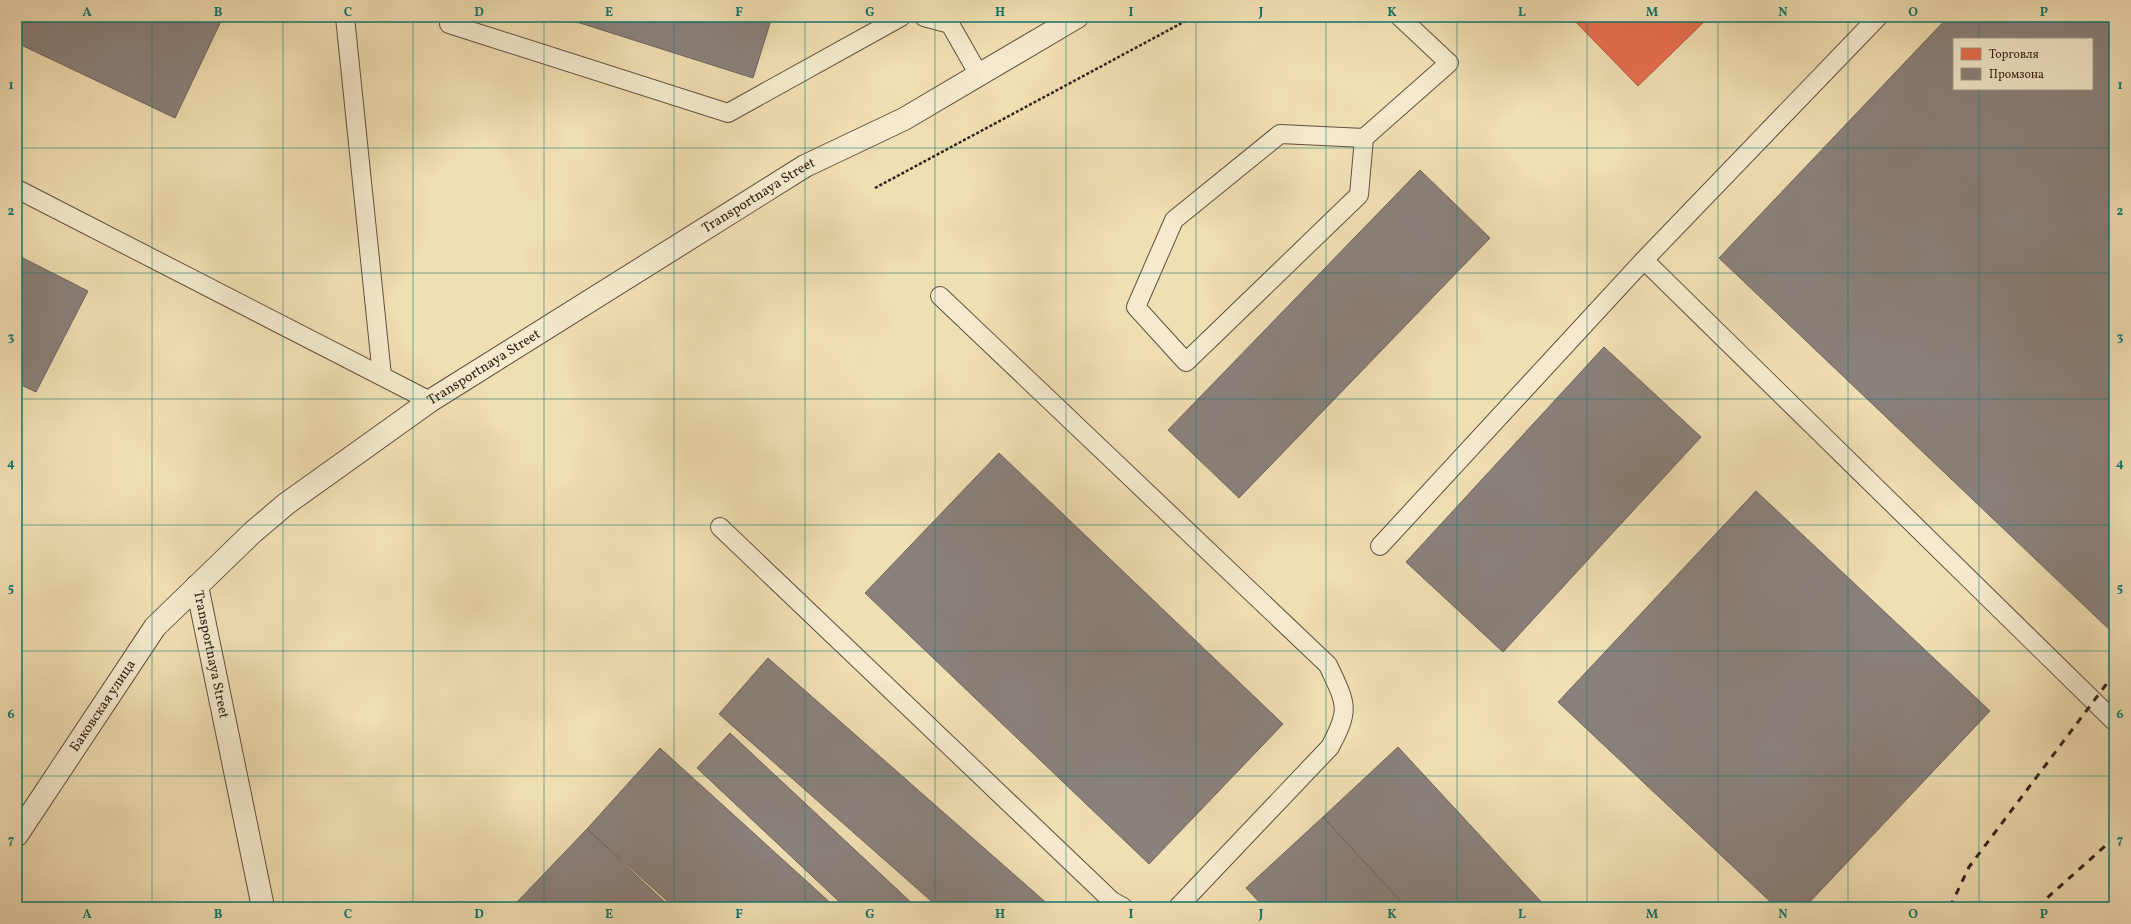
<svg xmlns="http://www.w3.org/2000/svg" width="2131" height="924" font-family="Vollkorn,serif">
  <rect width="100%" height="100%" fill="#f0dfb3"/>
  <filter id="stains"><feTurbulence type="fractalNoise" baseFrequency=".005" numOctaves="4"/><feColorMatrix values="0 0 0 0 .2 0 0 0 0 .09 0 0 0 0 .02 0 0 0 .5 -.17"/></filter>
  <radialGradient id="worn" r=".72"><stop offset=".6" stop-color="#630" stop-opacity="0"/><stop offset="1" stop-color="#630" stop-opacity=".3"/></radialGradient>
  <polygon fill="#e76f51" stroke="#b15840" points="1571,17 1709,17 1638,86"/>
  <g fill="#8a817c" stroke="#70645e" fill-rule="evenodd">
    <polygon points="17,17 223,17 175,118 17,43"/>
    <polygon points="561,17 772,17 753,78"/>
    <path d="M1948 17H2114V634L1719 258ZM1954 39H2092V89H1954Z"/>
    <polygon points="1420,170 1490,238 1239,498 1168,430"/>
    <polygon points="17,255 88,291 36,392 17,383"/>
    <polygon points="1604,347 1701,437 1503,652 1406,562"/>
    <polygon points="999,453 1283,724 1149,864 865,593"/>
    <polygon points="1756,491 1990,711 1805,907 1776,907 1558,702"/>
    <polygon points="768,658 1051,907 938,907 719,714"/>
    <polygon points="730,733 916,907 845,907 697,768"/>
    <polygon points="1398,747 1546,907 1405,907 1323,817"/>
    <polygon points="660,748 835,907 674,907 587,829"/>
    <polygon points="1323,817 1406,907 1264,907 1246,888"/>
    <polygon points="587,829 670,907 522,907 517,902"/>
  </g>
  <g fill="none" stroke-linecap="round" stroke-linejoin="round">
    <defs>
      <g id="service">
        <polyline points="345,17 382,376"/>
        <polyline points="924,17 950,24 979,75"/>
        <polyline points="1878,17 1644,260 2114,721"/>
        <polyline points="449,24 728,113 901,17"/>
        <polyline points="1364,138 1280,134 1174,220 1136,307 1186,362 1359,195 1364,138 1449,63 1400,17"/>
        <polyline points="17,189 430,401"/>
        <path d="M940 296 1328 665C1346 704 1351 708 1330 747L1178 907"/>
        <polyline points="720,527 1112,901 1123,907"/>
        <polyline points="1380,546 1644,260"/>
      </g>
      <g id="minor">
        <path id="s1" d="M197 586 263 907"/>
        <path id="s2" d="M17 835 155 627 253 532 286 504 430 401 805 166 904 119 1077 17"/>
      </g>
    </defs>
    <use href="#service" stroke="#625040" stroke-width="20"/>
    <use href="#minor" stroke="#625040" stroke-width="24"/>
    <polyline stroke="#332119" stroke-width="2.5" stroke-dasharray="3 2" stroke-linecap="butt" points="875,188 1193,17"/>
    <use href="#service" stroke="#f5eace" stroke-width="18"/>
    <use href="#minor" stroke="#f5eace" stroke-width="22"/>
    <g stroke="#332119" stroke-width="3" stroke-dasharray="7 7" stroke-linecap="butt">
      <polyline points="1950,907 1969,867 2114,674"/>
      <polyline points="2037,907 2114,838"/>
    </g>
  </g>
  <path fill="none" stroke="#0f766e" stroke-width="1" stroke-opacity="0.55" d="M152 17V907M283 17V907M413 17V907M544 17V907M674 17V907M805 17V907M935 17V907M1066 17V907M1196 17V907M1326 17V907M1457 17V907M1587 17V907M1718 17V907M1848 17V907M1979 17V39M1979 89V907M17 148H2114M17 273H2114M17 399H2114M17 525H2114M17 651H2114M17 776H2114"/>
  <g text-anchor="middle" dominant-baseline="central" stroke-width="4" stroke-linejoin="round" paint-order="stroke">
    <g font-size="14" fill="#332119" stroke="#f5eace">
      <text stroke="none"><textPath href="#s2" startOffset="994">Transportnaya Street</textPath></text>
      <text stroke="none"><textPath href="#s2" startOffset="670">Transportnaya Street</textPath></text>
      <text stroke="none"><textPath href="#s1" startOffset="70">Transportnaya Street</textPath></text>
      <text stroke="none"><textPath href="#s2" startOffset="155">Баковская улица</textPath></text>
    </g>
  </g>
  <rect width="2131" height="924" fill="none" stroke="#f0dfb3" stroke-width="44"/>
  <rect x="1953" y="38" width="140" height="52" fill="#f5eace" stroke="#a79a86"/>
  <rect x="1961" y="48" width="20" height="12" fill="#e76f51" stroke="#a79a86"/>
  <text x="1989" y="58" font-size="12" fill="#332119">Торговля</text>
  <rect x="1961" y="68" width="20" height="12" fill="#8a817c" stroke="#a79a86"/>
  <text x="1989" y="78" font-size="12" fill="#332119">Промзона</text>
  <rect x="22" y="22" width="2087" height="880" fill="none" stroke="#0f766e" stroke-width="1.5"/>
  <g font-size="13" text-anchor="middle" font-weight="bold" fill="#0f766e">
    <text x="87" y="16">A</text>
    <text x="218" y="16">B</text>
    <text x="348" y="16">C</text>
    <text x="479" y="16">D</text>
    <text x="609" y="16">E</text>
    <text x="739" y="16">F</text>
    <text x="870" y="16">G</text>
    <text x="1000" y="16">H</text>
    <text x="1131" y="16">I</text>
    <text x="1261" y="16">J</text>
    <text x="1392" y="16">K</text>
    <text x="1522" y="16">L</text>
    <text x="1652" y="16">M</text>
    <text x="1783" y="16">N</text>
    <text x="1913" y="16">O</text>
    <text x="2044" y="16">P</text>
    <text x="11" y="89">1</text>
    <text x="2120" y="89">1</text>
    <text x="11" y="215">2</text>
    <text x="2120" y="215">2</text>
    <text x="11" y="341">3</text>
    <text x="2120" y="341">3</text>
    <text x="11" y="467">4</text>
    <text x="2120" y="467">4</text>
    <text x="11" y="592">5</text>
    <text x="2120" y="592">5</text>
    <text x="11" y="718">6</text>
    <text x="2120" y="718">6</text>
    <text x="11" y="844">7</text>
    <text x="2120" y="844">7</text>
    <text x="87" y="918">A</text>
    <text x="218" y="918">B</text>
    <text x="348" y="918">C</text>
    <text x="479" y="918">D</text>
    <text x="609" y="918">E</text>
    <text x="739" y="918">F</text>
    <text x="870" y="918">G</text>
    <text x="1000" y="918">H</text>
    <text x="1131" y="918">I</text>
    <text x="1261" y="918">J</text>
    <text x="1392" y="918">K</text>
    <text x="1522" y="918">L</text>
    <text x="1652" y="918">M</text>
    <text x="1783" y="918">N</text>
    <text x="1913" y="918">O</text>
    <text x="2044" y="918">P</text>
  </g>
  <rect width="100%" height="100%" filter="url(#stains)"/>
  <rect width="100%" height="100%" fill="url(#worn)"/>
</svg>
